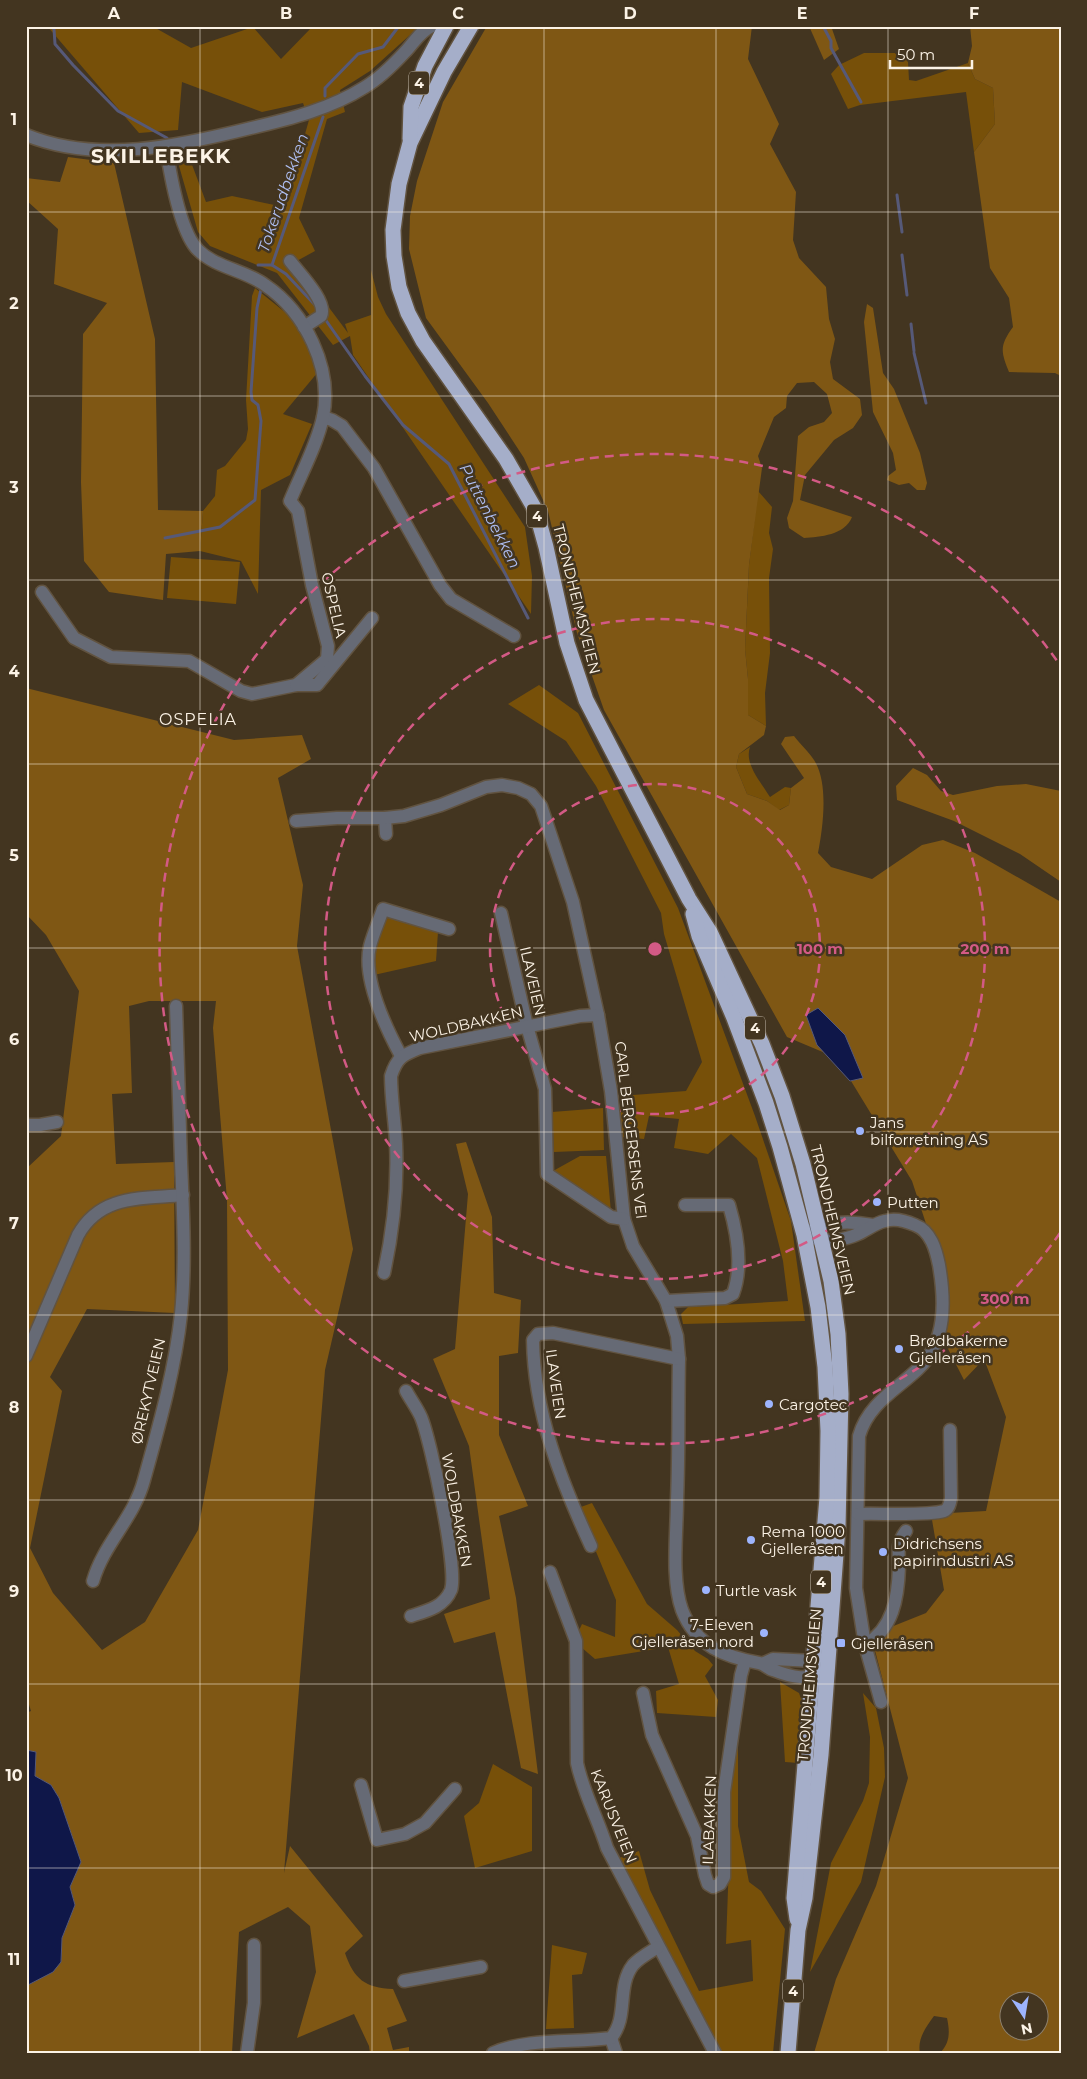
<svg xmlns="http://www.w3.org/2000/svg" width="1087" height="2079" font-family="Montserrat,sans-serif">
  <rect width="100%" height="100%" fill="#433520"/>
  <g fill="#775009">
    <polygon points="47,26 152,26 191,48 253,27 281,59 313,26 420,26 370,71 340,90 345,112 327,119 299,218 315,251 295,262 348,333 345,324 371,315 371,270 378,297 386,314 525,527 532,576 531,614 353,355 350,336 333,345 277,273 210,246 198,232 177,159 188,154 206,202 232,196 284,207 309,120 303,103 262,112 182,82 178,130 139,133"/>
    <polygon points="864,53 901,53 908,62 909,80 916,81 968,63 975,79 993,88 995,124 974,152 966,92 860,105 848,109 831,74 839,65"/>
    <polygon points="255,288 296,321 313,346 318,372 283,414 312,424 290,475 261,490 258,594 241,561 200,551 203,511 215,496 217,470 225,466 246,440 248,429 246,400 252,296"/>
    <polygon points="758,491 772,507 769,533 773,549 769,578 770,653 765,693 766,726 748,715 748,679 745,649 749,565"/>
    <polygon points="171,557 240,562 236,604 167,598"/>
    <polygon points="539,685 578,713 678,908 755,1116 791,1221 805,1321 683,1324 681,1314 688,1307 788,1301 783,1261 757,1158 731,1134 708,1154 674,1148 679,1119 649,1116 644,1139 621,1137 620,1096 686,1091 702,1062 664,934 661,913 596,786 566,741 508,704"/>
    <path d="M750 747C744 764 761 782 770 797L785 787 791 788 789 805 779 810 767 801 747 794 736 767 739 754Z"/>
    <polygon points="387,915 438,932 436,961 374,975 374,949"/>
    <polygon points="603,1108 604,1150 554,1152 552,1112"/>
    <polygon points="580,1156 606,1156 611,1212 553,1171"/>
    <polygon points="592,1503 647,1604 677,1630 695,1651 708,1659 713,1665 705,1676 718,1700 716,1717 657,1713 656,1691 679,1684 668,1647 595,1659 574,1641 582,1624 615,1637 616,1600 578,1508"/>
    <polygon points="780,1682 799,1693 805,1710 799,1763 785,1762"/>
    <polygon points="863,1693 876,1708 884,1748 885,1777 861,1882 810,1972 831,1863 863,1801 869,1783 870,1737"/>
    <polygon points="738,1738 738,1826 749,1882 761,1891 785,1929 773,2053 719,2053 619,1858 639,1851 650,1890 699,1991 753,1981 751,1940 726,1944 729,1862 728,1801"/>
    <polygon points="493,1764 532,1787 532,1851 475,1868 464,1816 479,1803"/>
    <polygon points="552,1945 587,1953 582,1974 572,1975 574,2028 546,2029"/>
  </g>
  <g fill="#7f5714" fill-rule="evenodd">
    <path d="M487 26H752L748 59 779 124 770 144 796 192 793 240 799 258 826 287 829 319 835 339 830 362 833 379 860 399 862 415 853 428 834 440 805 475 800 500 852 517C845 535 820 537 804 538L789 528 787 518 793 501 798 436 809 427 824 422 832 413 827 394 814 382 797 383 787 396 786 408 774 417 758 456 762 468 749 565 745 649 748 679V715L766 726 764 735 739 754 736 767 747 794 767 801 780 810 789 805 791 788 804 778 781 744 785 737 794 736C800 744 809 752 814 760 829 783 823 827 818 853L831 867 872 879 922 845 943 840 975 853 1061 902V2053H940C950 2043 950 2032 947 2018L934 2016C926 2027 917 2039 920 2053H814L836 1979 876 1886 908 1778 871 1635 926 1613 944 1590 931 1514 986 1511 1006 1417 984 1359 964 1380 943 1339 933 1245 912 1181 837 1058 787 1037 604 710 577 633 548 511 524 458 488 403 426 318 409 249 410 216 417 181 443 102ZM1010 2002H1040V2032H1010Z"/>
    <polygon points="809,26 831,26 839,49 824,60"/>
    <path d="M970 26H1061V376L1055 373 1009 372C1001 352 999 346 1013 327L1009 298 990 268 974 152 995 124 993 88 975 79 968 63 972 46Z"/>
    <polygon points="68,157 114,163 155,339 158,510 203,511 200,551 166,554 163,600 109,592 84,561 81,482 83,334 107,303 54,284 58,229 26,200 26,178 60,182"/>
    <polygon points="867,304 873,308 883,373 894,389 920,453 927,483 925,490 917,490 909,483 899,485 887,480 888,476 896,470 893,453 873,412 864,322"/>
    <path d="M26 688 234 740 302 735 311 759 278 778 303 885 297 946 353 1249 325 1370 284 1873 290 1846 363 1936 345 1953C354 1979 365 1988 393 1989L407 2021 387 2028 393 2050 409 2047V2053H370L369 2046 354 2014 297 2038 316 1972 310 1926 288 1907 239 1932 232 2053H26V1984H28L61 1962 62 1938 75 1905 70 1887 81 1862 59 1798 51 1785 35 1776 36 1752 26 1750V1713L31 1711 26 1695V1169L61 1136 79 991 46 935 26 914ZM149 1001H216L213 1028 227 1200 228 1370 198 1530 145 1622 102 1650 53 1593 30 1548 62 1391 50 1377 87 1309 175 1313 174 1162 116 1164 112 1094 132 1093 129 1006Z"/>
    <polygon points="913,768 927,775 941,791 953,795 997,786 1026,784 1061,791 1061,882 1020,854 954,821 897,800 896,786"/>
    <polygon points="466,1142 492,1217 494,1293 521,1300 518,1353 499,1356 499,1435 528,1506 499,1516 516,1598 538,1774 521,1768 495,1632 454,1643 444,1614 490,1599 469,1446 433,1359 455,1349 468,1194 456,1144"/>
  </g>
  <g fill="#0f1749" stroke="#565978">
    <polygon points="818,1008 845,1035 863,1078 850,1081 817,1045 806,1015"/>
    <polygon points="26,1750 36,1752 35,1776 51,1785 59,1798 81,1862 70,1887 75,1905 62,1938 61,1962 53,1972 28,1985 26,1984"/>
  </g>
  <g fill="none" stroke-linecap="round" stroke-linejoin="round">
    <g stroke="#565978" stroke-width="3">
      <polyline points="50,26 54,29 55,44 73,65 118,111 167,138"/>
      <polyline points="823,26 831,41 831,48 861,102"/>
      <polyline points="325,96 325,88 358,54 383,47 399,26"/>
      <polyline points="897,195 902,232"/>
      <polyline points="902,255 907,295"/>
      <polyline points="258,265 272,265 323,117"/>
      <polyline points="272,265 286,274 316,306"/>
      <polyline points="325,319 365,376 403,425 449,464 528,618"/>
      <polyline points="911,324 914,351"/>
      <polyline points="914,353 926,403"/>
      <polyline points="165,538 220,527 255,500 261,421 258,405 252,400 251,392 257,308 261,289"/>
    </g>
    <defs>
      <g id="minor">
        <path d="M26 135C97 164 179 146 251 128 290 119 330 109 365 87 380 78 393 65 405 52 414 43 419 32 432 26"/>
        <path d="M290 261C299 273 328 302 321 316L304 327"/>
        <polyline points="323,417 332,420 342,426 374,468 440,585 451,599 514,636"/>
        <path d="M42 592 74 638 111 657 189 661 241 691 252 694 296 685 327 659 328 646 312 585 298 511 290 501C301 474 317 445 323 417 333 368 305 312 265 285 245 270 216 268 198 250 180 232 170 173 166 147"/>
        <polyline points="296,685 317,685 372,618"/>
        <polyline points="385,818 386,834"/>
        <path d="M296 821 337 818H385L404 816 441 805 486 787 502 785 518 788 531 794 541 806 573 902 598 1015 611 1091 624 1219 633 1246 666 1301 677 1336 679 1359C678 1406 679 1453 677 1500 677 1533 671 1579 682 1610 696 1646 725 1657 759 1663 765 1664 768 1669 773 1670 793 1678 807 1680 828 1673L814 1661 773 1659 762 1664"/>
        <polyline points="501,913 527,1026 545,1089 547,1174 611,1217 624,1219"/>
        <path d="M401 1056C386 1028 362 978 370 946 373 934 379 921 383 909L449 929"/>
        <polyline points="26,1125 40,1125 57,1122"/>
        <path d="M810 1231C830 1220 852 1221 873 1225"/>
        <path d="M813 1238C826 1243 845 1240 858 1234 867 1230 875 1223 885 1221 894 1218 906 1221 915 1225 931 1231 936 1250 939 1265 945 1300 947 1342 918 1369 896 1390 868 1404 859 1436L856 1588 865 1645 881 1702"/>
        <path d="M384 1273C393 1231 398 1187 396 1144 395 1121 391 1099 391 1076 397 1057 403 1055 420 1048L580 1016 598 1015"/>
        <path d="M666 1301 725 1298 733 1294C743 1267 737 1232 729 1205H685"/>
        <path d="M26 1356 78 1235C101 1194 142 1199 183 1195"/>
        <path d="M406 1391C411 1400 417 1408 421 1417 431 1441 458 1569 451 1590 444 1607 427 1611 411 1616"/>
        <path d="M858 1514C876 1513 929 1516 944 1511 949 1509 950 1503 951 1498L950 1430"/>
        <path d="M591 1546C561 1481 534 1413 533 1340L538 1334 553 1333 679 1359"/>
        <path d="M550 1572 576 1641 577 1763C583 1792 598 1819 607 1848L715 2053"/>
        <path d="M93 1581C104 1543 134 1518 144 1480 159 1426 175 1370 181 1314 186 1263 183 1212 181 1162 179 1110 178 1058 176 1006"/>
        <path d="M865 1645C893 1629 898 1598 899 1567 899 1551 896 1544 906 1531"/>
        <polyline points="643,1693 652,1735 697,1836 705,1875 708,1884 713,1887 720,1884 724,1877 724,1792 741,1675 745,1661"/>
        <polyline points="361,1785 377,1840 405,1834 425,1823 455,1789"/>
        <polyline points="404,1981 481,1967"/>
        <polyline points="611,2038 616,2053"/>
        <polyline points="247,2053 254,2003 254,1945"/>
        <path d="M493 2053C526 2038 574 2043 611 2038 629 2017 616 1987 633 1965 639 1958 650 1952 658 1947"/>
      </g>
      <g id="highway">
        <polyline points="471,26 444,72 410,143 399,184 393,230 394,256 399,287 408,313 423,341 506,459 536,511 546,547 567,643 586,700 689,899 710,932 762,1044 782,1096 803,1164 831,1281 838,1334 841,1394 838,1527 821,1755 805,1898 798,1930 788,2053"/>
        <polyline points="410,139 411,107 425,66 446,26"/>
        <polyline points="693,914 699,936 734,1018 766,1103 780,1147 804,1235 818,1307 825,1367 828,1431 827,1497 794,1898 797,1919"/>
      </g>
    </defs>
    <use href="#minor" stroke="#615340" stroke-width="15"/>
    <use href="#highway" stroke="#615340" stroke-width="18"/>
    <use href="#minor" stroke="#666a75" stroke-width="12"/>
    <use href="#highway" stroke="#a5aec9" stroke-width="15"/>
  </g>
  <path fill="none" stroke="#fcf3e6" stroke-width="1" stroke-opacity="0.55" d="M200 26V2053M372 26V2053M544 26V2053M716 26V2053M888 26V2053M26 212H1061M26 396H1061M26 580H1061M26 764H1061M26 948H1061M26 1132H1061M26 1315H1061M26 1500H1061M26 1684H1061M26 1868H1061"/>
  <g fill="none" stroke="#d35a85" stroke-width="2.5" stroke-dasharray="9 6">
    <circle cx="655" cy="949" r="165"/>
    <circle cx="655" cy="949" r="330"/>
    <path d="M1060 1233A495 495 0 1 1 1060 665"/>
  </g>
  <g fill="#9db4fd" stroke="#433520" stroke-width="2">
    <circle cx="860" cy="1131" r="5"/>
    <circle cx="877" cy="1202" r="5"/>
    <circle cx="899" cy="1349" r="5"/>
    <circle cx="769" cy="1404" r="5"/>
    <circle cx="751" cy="1540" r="5"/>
    <circle cx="883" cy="1552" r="5"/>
    <circle cx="706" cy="1590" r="5"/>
    <circle cx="764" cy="1633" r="5"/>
    <rect x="836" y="1638" width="10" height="10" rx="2.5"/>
  </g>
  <g text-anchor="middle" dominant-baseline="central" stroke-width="5" stroke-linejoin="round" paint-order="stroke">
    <g fill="#433520" stroke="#c4baab" stroke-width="1">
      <rect x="409" y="71.5" width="20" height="23" rx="4"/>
      <rect x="527" y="504.5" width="20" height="23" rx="4"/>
      <rect x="745" y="1016.5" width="20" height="23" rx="4"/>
      <rect x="811" y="1570.5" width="20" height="23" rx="4"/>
      <rect x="783" y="1979.5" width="20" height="23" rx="4"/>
    </g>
    <g font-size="14" font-weight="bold" fill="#fcf3e6">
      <text x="419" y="83">4</text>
      <text x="537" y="516">4</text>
      <text x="755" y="1028">4</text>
      <text x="821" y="1582">4</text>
      <text x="793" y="1991">4</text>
    </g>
    <g font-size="15" fill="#fcf3e6" stroke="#433520">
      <text transform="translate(577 599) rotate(76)">TRONDHEIMSVEIEN</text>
      <text transform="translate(334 605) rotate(77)">OSPELIA</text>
      <text transform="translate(533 981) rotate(77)">ILAVEIEN</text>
      <text transform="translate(466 1024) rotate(-13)">WOLDBAKKEN</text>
      <text transform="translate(631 1130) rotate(83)">CARL BERGERSENS VEI</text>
      <text transform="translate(833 1220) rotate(77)">TRONDHEIMSVEIEN</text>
      <text transform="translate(556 1384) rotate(82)">ILAVEIEN</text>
      <text transform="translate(148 1391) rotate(-77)">ØREKYTVEIEN</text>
      <text transform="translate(457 1510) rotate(80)">WOLDBAKKEN</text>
      <text transform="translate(809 1685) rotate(-85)">TRONDHEIMSVEIEN</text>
      <text transform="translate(614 1816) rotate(68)">KARUSVEIEN</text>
      <text transform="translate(709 1820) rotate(-88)">ILABAKKEN</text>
    </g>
    <g font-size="15" fill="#fcf3e6" stroke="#433520" text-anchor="start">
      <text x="870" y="1122">Jans<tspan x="870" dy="17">bilforretning AS</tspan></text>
      <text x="887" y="1202">Putten</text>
      <text x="909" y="1340">Brødbakerne<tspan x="909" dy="17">Gjelleråsen</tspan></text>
      <text x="779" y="1404">Cargotec</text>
      <text x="761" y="1531">Rema 1000<tspan x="761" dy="17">Gjelleråsen</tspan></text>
      <text x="893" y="1543">Didrichsens<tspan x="893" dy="17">papirindustri AS</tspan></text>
      <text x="716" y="1590">Turtle vask</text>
      <text x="754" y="1624" text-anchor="end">7-Eleven<tspan x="754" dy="17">Gjelleråsen nord</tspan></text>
      <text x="851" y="1643">Gjelleråsen</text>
    </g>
    <g font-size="16" font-style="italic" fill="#aebef1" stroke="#433520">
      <text transform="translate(283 193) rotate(-71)">Tokerudbekken</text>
      <text transform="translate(490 516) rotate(63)">Puttenbekken</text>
    </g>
    <g font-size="16" letter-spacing="1" fill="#fcf3e6" stroke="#433520">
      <text x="198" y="719">OSPELIA</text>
    </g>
    <g font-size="20" font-weight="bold" letter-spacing="1" fill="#fcf3e6" stroke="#433520">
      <text x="161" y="156">SKILLEBEKK</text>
    </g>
  </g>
  <circle cx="655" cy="949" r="8" fill="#d35a85" stroke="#433520" stroke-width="2.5"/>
  <g font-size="15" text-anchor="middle" font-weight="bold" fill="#d35a85" stroke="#433520" stroke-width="5" stroke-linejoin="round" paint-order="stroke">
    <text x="820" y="954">100 m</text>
    <text x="985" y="954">200 m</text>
    <text x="1005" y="1304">300 m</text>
  </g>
  <rect width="1087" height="2079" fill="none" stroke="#433520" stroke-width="55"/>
  <g transform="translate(1024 2016) rotate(168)"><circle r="24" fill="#433520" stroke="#8d816f"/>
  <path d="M0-4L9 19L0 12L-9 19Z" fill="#9db4fd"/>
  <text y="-8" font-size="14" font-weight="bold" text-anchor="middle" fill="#fcf3e6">N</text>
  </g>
  <path d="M890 60v8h82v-8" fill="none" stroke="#fcf3e6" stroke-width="2.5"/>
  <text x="897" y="60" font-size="15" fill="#fcf3e6" stroke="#433520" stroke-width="4" paint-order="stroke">50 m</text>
  <rect x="28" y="28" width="1032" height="2024" fill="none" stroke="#fcf3e6" stroke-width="2"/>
  <g font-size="16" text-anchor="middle" font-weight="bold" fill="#fcf3e6">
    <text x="114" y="19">A</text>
    <text x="286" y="19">B</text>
    <text x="458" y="19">C</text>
    <text x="630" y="19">D</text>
    <text x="802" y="19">E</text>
    <text x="974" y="19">F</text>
    <text x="14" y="125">1</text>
    <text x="14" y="309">2</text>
    <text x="14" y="493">3</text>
    <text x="14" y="677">4</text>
    <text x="14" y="861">5</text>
    <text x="14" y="1045">6</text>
    <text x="14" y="1229">7</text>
    <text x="14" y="1413">8</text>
    <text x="14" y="1597">9</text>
    <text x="14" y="1781">10</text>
    <text x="14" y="1965">11</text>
  </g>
</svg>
